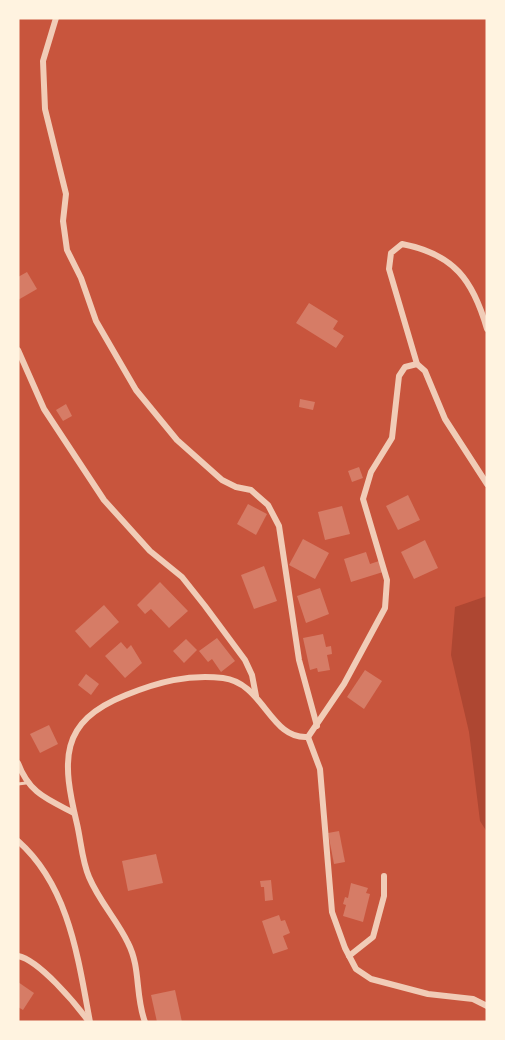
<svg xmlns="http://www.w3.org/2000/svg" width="505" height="1040" font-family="'Archivo Narrow',sans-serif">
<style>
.green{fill:#ae4732}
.building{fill:#d67c66}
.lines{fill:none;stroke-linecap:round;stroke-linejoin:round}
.service{stroke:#f1ccb7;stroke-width:3}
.minor{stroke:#f1ccb7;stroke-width:6}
</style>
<rect width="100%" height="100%" fill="#c8553d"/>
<!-- green -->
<path class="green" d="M 487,596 L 487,832 L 480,821 L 469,732 L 451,655 L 455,607 Z"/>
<!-- building -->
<g class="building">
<path d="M 27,272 L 37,289 L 18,300 L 18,277 Z"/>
<path d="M 309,303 L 338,321 L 333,329 L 344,336 L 336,348 L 296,323 Z"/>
<path d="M 300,399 L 315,402 L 313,410 L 299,407 Z"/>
<path d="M 66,404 L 72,416 L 63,421 L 56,410 Z"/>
<path d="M 359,467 L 363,478 L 352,482 L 348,471 Z"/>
<path d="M 408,495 L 420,520 L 398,530 L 386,506 Z"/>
<path d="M 248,504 L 267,514 L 256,535 L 237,524 Z"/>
<path d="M 342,506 L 350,534 L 325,540 L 318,512 Z"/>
<path d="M 303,539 L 329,553 L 315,579 L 289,565 Z"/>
<path d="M 425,540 L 438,568 L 414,579 L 401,552 Z"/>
<path d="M 366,552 L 370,564 L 379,561 L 383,572 L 351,582 L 344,559 Z"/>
<path d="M 264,566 L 277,601 L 254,609 L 241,575 Z"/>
<path d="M 160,582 L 188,611 L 169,628 L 151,609 L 145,614 L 137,605 Z"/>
<path d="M 320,588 L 329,614 L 306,623 L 297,596 Z"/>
<path d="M 104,605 L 119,622 L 90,648 L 75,631 Z"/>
<path d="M 323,634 L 326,647 L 331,646 L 332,654 L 327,655 L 330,670 L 318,672 L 317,668 L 310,670 L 303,638 Z"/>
<path d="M 217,638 L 235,661 L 221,672 L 212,659 L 208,662 L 199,651 Z"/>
<path d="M 186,639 L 197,650 L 184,663 L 173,651 Z"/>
<path d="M 121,642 L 127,649 L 131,645 L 142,663 L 125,678 L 105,656 Z"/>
<path d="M 365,670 L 382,681 L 364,709 L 347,697 Z"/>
<path d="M 86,674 L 99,684 L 91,695 L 78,685 Z"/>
<path d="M 49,725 L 58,744 L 40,753 L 30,734 Z"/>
<path d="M 339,831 L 345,862 L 334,864 L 328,833 Z"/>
<path d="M 156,854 L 163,883 L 128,891 L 122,861 Z"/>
<path d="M 271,880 L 273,900 L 265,901 L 264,887 L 261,887 L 260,881 Z"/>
<path d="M 351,883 L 368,888 L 366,893 L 370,894 L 363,922 L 343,916 L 346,905 L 343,904 L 345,897 L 348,898 Z"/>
<path d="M 279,915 L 281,921 L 285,920 L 290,933 L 283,936 L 288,949 L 273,954 L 262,921 Z"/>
<path d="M 18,982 L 34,993 L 23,1010 L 18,1007 Z"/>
<path d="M 175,990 L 182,1022 L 157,1022 L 151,995 Z"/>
</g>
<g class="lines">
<!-- service -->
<path class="service" d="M 18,784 L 26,783"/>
<!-- minor -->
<g class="minor">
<path d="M 56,18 L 43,61 L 45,109 L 66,194 L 63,221 L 67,250 L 81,278 L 96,321 L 136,390 L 177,440 L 222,480 L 236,487 L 251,490 L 268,505 L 279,526 L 299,660 L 317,726"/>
<path d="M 487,329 C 473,280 454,254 402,244 L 391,253 L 389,269 L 417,364 L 425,371 L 445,419 L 487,484"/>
<path d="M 18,350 L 44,409 L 104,500 L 150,551 L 182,577 L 205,606 L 245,660 L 252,675 L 256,696"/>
<path d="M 308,737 L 320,769 L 332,912 L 345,948 L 356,969 L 371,979 L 428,994 L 473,999 L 487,1006"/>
<path d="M 18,763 C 29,793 47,799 74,813"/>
<path d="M 18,841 C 69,886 78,958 90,1022"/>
<path d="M 18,956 C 39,960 76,1004 89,1022"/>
<path d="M 349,956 L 373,937 L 384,896 L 384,876"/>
<path d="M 145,1022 C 135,996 141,968 128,943 C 117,920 99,901 89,877 C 82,861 81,841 77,824 C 62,761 58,722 126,695 C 158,682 188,674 223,678 C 264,683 270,740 308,737 L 344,684 L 385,608 L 387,580 L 363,499 L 371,472 L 392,438 L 399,376 L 405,367 L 417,364"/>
</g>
</g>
<!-- border -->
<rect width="505" height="1040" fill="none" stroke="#fff3e0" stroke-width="39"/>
</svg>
